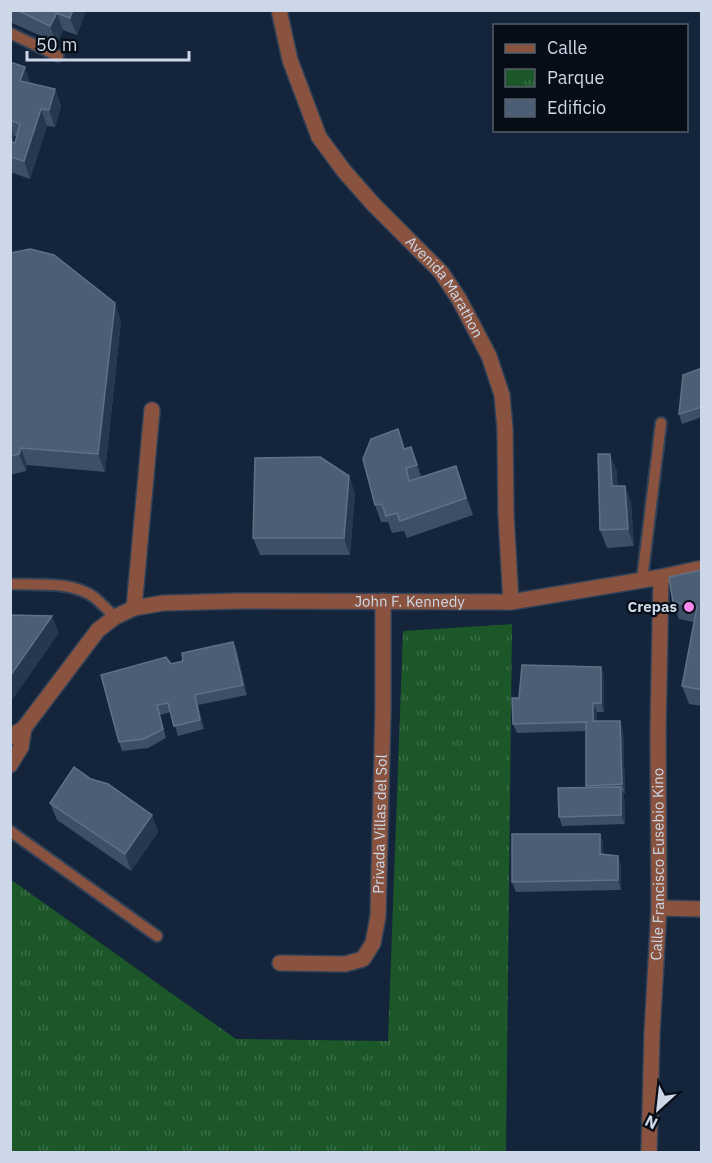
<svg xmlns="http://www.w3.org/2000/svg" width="712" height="1163" font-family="'IBM Plex Sans',sans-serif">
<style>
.park{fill:url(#park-tufts)}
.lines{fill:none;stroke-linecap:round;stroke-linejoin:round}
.service-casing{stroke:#314157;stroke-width:14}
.minor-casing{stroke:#314157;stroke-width:18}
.tertiary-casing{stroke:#314157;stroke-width:18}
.service{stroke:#89533f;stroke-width:10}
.minor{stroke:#89533f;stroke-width:15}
.tertiary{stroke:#89533f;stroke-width:15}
.wall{fill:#3d4f67;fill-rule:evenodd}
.shaded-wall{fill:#26384f}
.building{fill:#4c5e74;stroke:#607186;stroke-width:1.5}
.poi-dot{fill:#f888ea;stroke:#060d17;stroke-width:2}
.labels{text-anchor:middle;stroke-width:4.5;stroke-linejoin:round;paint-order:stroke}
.street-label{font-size:15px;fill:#ccd8e7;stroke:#060d17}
.poi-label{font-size:15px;font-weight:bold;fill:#ccd8e7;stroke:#060d17;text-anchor:end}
</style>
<defs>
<pattern id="park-tufts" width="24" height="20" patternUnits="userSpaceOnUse" patternTransform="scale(1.5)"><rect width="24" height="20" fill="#1b5729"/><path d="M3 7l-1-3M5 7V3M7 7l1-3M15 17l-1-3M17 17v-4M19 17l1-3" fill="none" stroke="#3b6e48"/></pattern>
</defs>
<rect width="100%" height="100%" fill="#13243b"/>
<!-- park -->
<path class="park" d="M 512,624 L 506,1152 L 11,1152 L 10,879 L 236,1039 L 388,1041 L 403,631 Z"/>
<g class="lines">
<!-- service casing -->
<g class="service-casing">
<g id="service">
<path d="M 10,33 L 58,56"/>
<path d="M 642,580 L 661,423"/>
<path d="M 10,584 C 37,585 71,581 94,597 C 101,603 108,610 115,617"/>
<path d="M 10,831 L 157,936"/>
</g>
</g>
<!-- minor casing -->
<g class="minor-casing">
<g id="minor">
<path id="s1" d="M 279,10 L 290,60 L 319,137 L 344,171 L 374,205 L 441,272 L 459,299 L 489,356 L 502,395 L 505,429 L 506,515 L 511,602"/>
<path d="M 134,608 L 152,410"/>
<path d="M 659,908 L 702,909"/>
<path id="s2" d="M 280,963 L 345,964 L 363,959 L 373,943 L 378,916 L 383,710 L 383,601"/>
<path id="s3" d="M 649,1152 L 652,1034 L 659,908 L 658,731 L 661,577"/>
</g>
</g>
<!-- tertiary casing -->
<g class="tertiary-casing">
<g id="tertiary">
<path id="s4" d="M 10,737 L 24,728 L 98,630 L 115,617 L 134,608 L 163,603 L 239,601 L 511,602 L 661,577 L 702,568"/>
<path d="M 10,765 L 21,747 L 24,728"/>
</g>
</g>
<!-- service -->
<use href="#service" class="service"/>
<!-- minor -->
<use href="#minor" class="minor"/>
<!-- tertiary -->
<use href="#tertiary" class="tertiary"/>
</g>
<!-- wall -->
<g class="wall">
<path d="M 10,10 L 86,10 L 77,35 L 63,30 L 57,43 L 12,23 L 10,19 Z"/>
<path d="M 10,62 L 31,83 L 55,89 L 61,106 L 55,127 L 47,126 L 30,179 L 10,172 ZM 14,136 L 17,137 L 15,143 L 13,142 Z"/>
<path d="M 10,253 L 121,321 L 105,472 L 27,465 L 26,471 L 10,475 Z"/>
<path d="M 702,368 L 702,417 L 682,424 L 679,414 Z"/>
<path d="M 411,447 L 421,477 L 462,483 L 473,515 L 407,538 L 404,531 L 392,533 L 388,522 L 381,522 L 375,505 Z"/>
<path d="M 617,471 L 617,486 L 625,486 L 631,503 L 634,546 L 607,548 L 600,530 Z"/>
<path d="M 355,493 L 350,555 L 260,555 L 253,538 Z"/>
<path d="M 702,570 L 702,706 L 689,704 L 682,686 L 694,622 L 679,619 L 673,602 Z"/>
<path d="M 233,642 L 237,651 L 247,695 L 198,705 L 204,729 L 178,736 L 171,712 L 160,715 L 166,738 L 148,748 L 122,751 L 119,742 L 171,664 L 183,661 Z"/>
<path d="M 601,667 L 604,676 L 604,712 L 597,712 L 596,721 L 623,730 L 625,793 L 623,793 L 624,796 L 625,824 L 562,826 L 559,817 L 586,788 L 586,731 L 517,733 L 513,724 L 519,698 Z"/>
<path d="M 91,779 L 152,815 L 158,832 L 131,871 L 57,820 L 50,803 Z"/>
<path d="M 600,834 L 603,843 L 603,855 L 621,865 L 621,890 L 516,892 L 512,882 Z"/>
</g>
<!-- shaded-wall -->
<g class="shaded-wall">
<path d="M 73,10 L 86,10 L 77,35 L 70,18 Z"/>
<path d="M 57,13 L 63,30 L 57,43 L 50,26 Z"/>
<path d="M 25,67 L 31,84 L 20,81 Z"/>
<path d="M 55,89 L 61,106 L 55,127 L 49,110 Z"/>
<path d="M 41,109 L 47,126 L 30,179 L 24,161 Z"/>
<path d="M 10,125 L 14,136 L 10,149 Z"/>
<path d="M 115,303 L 121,321 L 105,472 L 98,454 Z"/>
<path d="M 411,447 L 418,464 L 423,482 L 417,465 Z"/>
<path d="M 21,448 L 27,465 L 26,471 L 19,454 Z"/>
<path d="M 610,454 L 617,471 L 618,503 L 612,486 Z"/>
<path d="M 456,466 L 462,483 L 473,515 L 466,498 Z"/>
<path d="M 349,476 L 355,493 L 350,555 L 344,538 Z"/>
<path d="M 625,486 L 631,503 L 634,546 L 628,529 Z"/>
<path d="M 52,616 L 59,633 L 10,703 L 10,676 Z"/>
<path d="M 233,642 L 237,651 L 247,695 L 243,685 Z"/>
<path d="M 601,667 L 604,676 L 604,712 L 601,703 Z"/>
<path d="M 195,695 L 198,705 L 204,729 L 200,720 Z"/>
<path d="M 593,703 L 597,712 L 596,731 L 593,721 Z"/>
<path d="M 620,721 L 623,730 L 625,793 L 622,784 Z"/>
<path d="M 621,787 L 624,796 L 625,824 L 621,815 Z"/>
<path d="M 152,815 L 158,832 L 131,871 L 125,854 Z"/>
<path d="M 600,834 L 603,843 L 604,864 L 600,854 Z"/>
<path d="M 618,856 L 621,865 L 621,890 L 618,880 Z"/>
</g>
<!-- building -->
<g class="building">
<path d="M 17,10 L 73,10 L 70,18 L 57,13 L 50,26 Z"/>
<path d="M 10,62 L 25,67 L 20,81 L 55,89 L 49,110 L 41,109 L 24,161 L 10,157 L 10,141 L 15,143 L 20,124 L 10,120 Z"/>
<path d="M 30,249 L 54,255 L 115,303 L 98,454 L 21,448 L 19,454 L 10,456 L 10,253 Z"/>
<path d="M 702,368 L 702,407 L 679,414 L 683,375 Z"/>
<path d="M 398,429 L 404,449 L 411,447 L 417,465 L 406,468 L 409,481 L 456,466 L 466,498 L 400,521 L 397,513 L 386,516 L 382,504 L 375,505 L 363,459 L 371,439 Z"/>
<path d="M 598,454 L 610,454 L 612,486 L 625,486 L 628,529 L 600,530 Z"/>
<path d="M 320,457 L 349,476 L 344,538 L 253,538 L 255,458 Z"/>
<path d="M 702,570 L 702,690 L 682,686 L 697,607 L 673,602 L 669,577 Z"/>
<path d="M 10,615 L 52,616 L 10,676 Z"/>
<path d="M 233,642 L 243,685 L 195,695 L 200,720 L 174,726 L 168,703 L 157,705 L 163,729 L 144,739 L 119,742 L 101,675 L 166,657 L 171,664 L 183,661 L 182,653 Z"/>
<path d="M 522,665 L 601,667 L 601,703 L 593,703 L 593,721 L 620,721 L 622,784 L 586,786 L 586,722 L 513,724 L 512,698 L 519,698 Z"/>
<path d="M 74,767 L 91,779 L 108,784 L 152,815 L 125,854 L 50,803 Z"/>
<path d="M 621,787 L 621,815 L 559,817 L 558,788 Z"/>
<path d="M 512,834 L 600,834 L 600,854 L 618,856 L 618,880 L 512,882 Z"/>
</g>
<!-- markers -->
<circle class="poi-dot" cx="689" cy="607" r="6"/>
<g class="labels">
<!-- street labels -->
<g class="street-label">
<text dy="5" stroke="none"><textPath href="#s1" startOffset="330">Avenida Marathon</textPath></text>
<text dy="5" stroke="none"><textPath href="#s4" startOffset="458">John F. Kennedy</textPath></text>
<text dy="5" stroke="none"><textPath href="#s2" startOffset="222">Privada Villas del Sol</textPath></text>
<text dy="5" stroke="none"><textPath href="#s3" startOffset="288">Calle Francisco Eusebio Kino</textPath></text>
</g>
<!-- poi labels -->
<g class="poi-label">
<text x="677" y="612">Crepas</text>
</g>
</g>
<!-- border -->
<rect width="712" height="1163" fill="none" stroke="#ccd8e7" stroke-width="24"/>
<!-- legend -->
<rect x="493" y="24" width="195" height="108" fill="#060d17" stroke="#555e6a" stroke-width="1.5"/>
<rect x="505" y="44" width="30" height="9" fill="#89533f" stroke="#555e6a" stroke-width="1.5"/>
<text x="547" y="54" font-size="18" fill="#ccd8e7">Calle</text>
<rect x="505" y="69" width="30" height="18" fill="url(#park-tufts)" stroke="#555e6a" stroke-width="1.5"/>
<text x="547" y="84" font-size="18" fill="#ccd8e7">Parque</text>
<rect x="505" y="99" width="30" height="18" fill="#4c5e74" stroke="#555e6a" stroke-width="1.5"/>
<text x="547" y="114" font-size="18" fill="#ccd8e7">Edificio</text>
<!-- north arrow -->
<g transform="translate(658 1109) rotate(207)" stroke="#060d17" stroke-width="4.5" paint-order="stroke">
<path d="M0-4.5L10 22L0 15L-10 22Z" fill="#ccd8e7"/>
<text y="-9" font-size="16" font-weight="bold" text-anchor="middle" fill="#ccd8e7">N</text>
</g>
<!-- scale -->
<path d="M27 51v9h162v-9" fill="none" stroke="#ccd8e7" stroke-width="3"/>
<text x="36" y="51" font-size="18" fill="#ccd8e7" stroke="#060d17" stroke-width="4.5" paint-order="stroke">50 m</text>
</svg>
